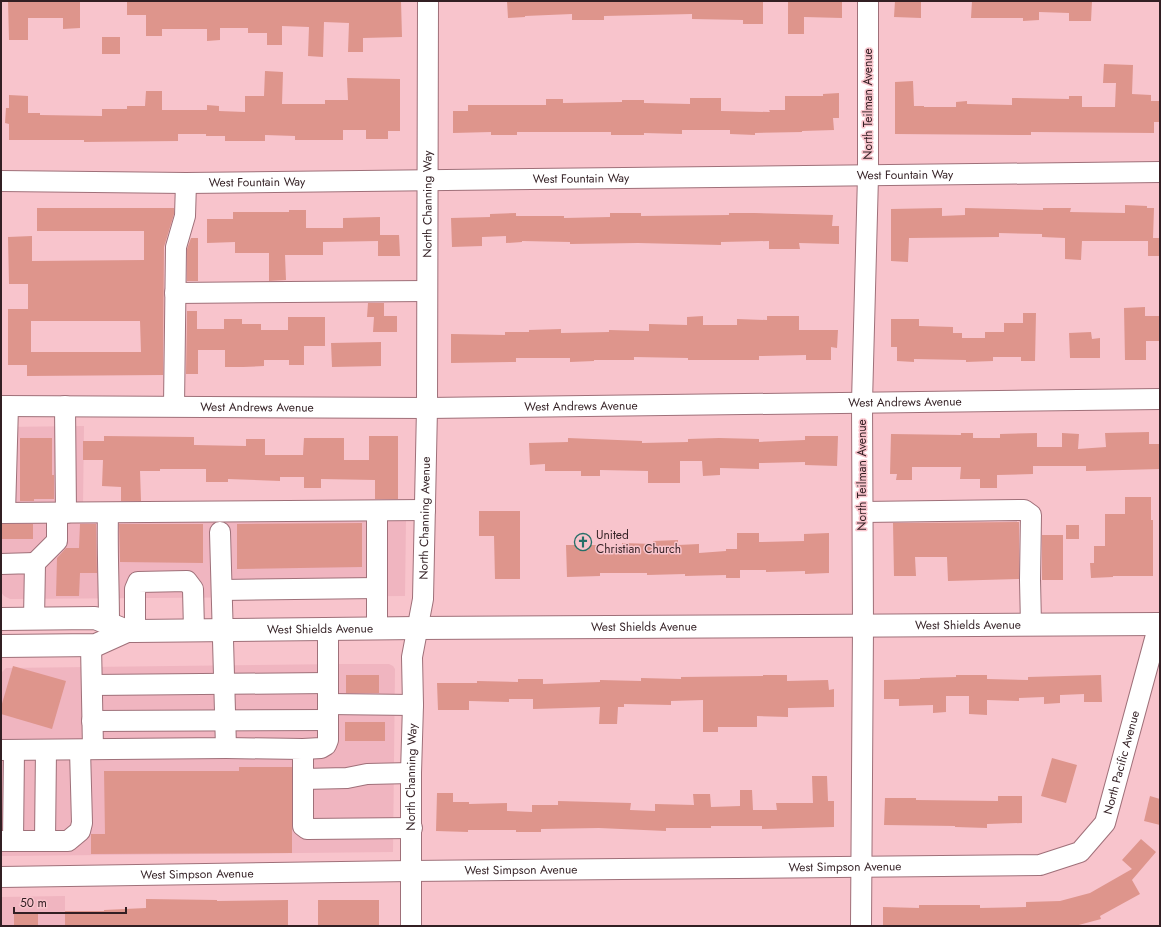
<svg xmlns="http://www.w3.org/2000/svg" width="1161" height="927" font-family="Jost,sans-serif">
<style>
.built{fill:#f0b5c0}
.building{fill:#de958c;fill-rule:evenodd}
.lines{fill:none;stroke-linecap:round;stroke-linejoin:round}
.minor-casing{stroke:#9f7079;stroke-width:22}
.major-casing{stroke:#9f7079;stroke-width:24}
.minor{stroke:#fff;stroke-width:20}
.major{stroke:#fff;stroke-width:22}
.labels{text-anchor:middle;stroke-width:3;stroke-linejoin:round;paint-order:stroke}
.street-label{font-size:12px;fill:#321f23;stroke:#f8c4cc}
.poi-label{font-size:12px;fill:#321f23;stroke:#f8c4cc;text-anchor:start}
</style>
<rect width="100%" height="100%" fill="#f8c4cc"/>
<!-- built -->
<g class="built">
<path d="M 84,426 L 83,506 L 1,506 L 2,427 Z"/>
<path d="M 406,517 L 405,596 L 10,599 L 4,596 L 1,592 L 1,520 Z"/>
<path d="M 343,664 L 389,664 L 393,666 L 395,669 L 393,852 L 1,856 L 1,673 L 6,668 Z"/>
<path d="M 65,896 L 65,926 L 1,926 L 1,897 Z"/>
</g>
<!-- building -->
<g class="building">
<path d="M 8,1 L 80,1 L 80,28 L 63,29 L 63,18 L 28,18 L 28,40 L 9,40 Z"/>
<path d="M 127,1 L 401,1 L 402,37 L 363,38 L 363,52 L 348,52 L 349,23 L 324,22 L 323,57 L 308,56 L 309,27 L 282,26 L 282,45 L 267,45 L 267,33 L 248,33 L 248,28 L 220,28 L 220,40 L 207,41 L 207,29 L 162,29 L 162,36 L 146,36 L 146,15 L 127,15 Z"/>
<path d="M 507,1 L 763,1 L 763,24 L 743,24 L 743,20 L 692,19 L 692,14 L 604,16 L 604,20 L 572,20 L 572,14 L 525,16 L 525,17 L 508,18 Z"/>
<path d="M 788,1 L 842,1 L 842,18 L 804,17 L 804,34 L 788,34 Z"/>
<path d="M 895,1 L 921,1 L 921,18 L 894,17 Z"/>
<path d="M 972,1 L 1092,1 L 1091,21 L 1069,21 L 1069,13 L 1039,12 L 1039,20 L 1023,21 L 1023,18 L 971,18 Z"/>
<rect x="102" y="37" width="18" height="17"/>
<path d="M 1104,64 L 1133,65 L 1132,94 L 1151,95 L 1151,101 L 1160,101 L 1160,122 L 1154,122 L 1154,133 L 1031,132 L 1031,135 L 895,134 L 895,82 L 913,81 L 914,106 L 924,106 L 924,107 L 956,107 L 956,102 L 967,101 L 967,104 L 1012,105 L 1012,98 L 1069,99 L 1069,96 L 1082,96 L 1082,107 L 1115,107 L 1116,83 L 1103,83 Z"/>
<path d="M 265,71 L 283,72 L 282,104 L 325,104 L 325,100 L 348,100 L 347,78 L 400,79 L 400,131 L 388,131 L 388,139 L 366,139 L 366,130 L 343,130 L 343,140 L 295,140 L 295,136 L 265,135 L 265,141 L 225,141 L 225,136 L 206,136 L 206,134 L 178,134 L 178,141 L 84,142 L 84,140 L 9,140 L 9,124 L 5,123 L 6,108 L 9,108 L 9,95 L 28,96 L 28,113 L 40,113 L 40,115 L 102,116 L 102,109 L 127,109 L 127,106 L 145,106 L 146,91 L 162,91 L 162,110 L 207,110 L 207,105 L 219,106 L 219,111 L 245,112 L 245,96 L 264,96 Z"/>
<path d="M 839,93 L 839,118 L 833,118 L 834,130 L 802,131 L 802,132 L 755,133 L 755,135 L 730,134 L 730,130 L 682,130 L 682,134 L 644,133 L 644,135 L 611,135 L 611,132 L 517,132 L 517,135 L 491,135 L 491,132 L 453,133 L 453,111 L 468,111 L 468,105 L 546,105 L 546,99 L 563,99 L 563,103 L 622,102 L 622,100 L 644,100 L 644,103 L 690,104 L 690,98 L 721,98 L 721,111 L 770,112 L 769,110 L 785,110 L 785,96 L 823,96 L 823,94 Z"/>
<path d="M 1125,205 L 1147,206 L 1147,208 L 1154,208 L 1153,238 L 1160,238 L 1160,256 L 1148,256 L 1148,241 L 1082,241 L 1081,260 L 1065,259 L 1065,238 L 1042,237 L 1042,234 L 999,233 L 999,237 L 909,238 L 908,262 L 891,261 L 891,209 L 942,208 L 942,216 L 965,215 L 965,208 L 1043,210 L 1043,208 L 1071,208 L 1070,212 L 1125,213 Z"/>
<path d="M 37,208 L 174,208 L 174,214 L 164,247 L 163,375 L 27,376 L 27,365 L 8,365 L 8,309 L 28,309 L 28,284 L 9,284 L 8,237 L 32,236 L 32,261 L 144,260 L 144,231 L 37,231 ZM 31,321 L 140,321 L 141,352 L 31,352 Z"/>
<path d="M 289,210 L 306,210 L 306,228 L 343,228 L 343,218 L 380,217 L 380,235 L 399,235 L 400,256 L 378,256 L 378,241 L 323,242 L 323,255 L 285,255 L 286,280 L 269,281 L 269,253 L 235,253 L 235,242 L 207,243 L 207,219 L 233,219 L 233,212 L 289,212 Z"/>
<path d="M 516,213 L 516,216 L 564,216 L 564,218 L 610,217 L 610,213 L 641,213 L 641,216 L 729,215 L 729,213 L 754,213 L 833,215 L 832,226 L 839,226 L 839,244 L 799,243 L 800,249 L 769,249 L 769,241 L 721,242 L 721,245 L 638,243 L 570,244 L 570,242 L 522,241 L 522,242 L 506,243 L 506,236 L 482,237 L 482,246 L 452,247 L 451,218 L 490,217 L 490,214 Z"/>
<path d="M 191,238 L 198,238 L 198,281 L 187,281 L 187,249 Z"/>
<path d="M 368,303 L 384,303 L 384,316 L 397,316 L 397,332 L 373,332 L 374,317 L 367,317 Z"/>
<path d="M 1145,307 L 1145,316 L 1159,316 L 1159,341 L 1146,341 L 1146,360 L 1125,360 L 1124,308 Z"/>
<path d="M 187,311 L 197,311 L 197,329 L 224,329 L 224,319 L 242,319 L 242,324 L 261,324 L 261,330 L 288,330 L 288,317 L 325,317 L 325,346 L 304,346 L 304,365 L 289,365 L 289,360 L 264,360 L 264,366 L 243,367 L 225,367 L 225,350 L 198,350 L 198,374 L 186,374 Z"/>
<path d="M 1023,313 L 1036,313 L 1035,361 L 1021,361 L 1021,357 L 993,357 L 993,361 L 966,362 L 966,360 L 914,359 L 914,362 L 897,361 L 897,347 L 891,347 L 891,319 L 919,319 L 919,326 L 953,327 L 953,333 L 962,333 L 962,338 L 985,338 L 985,332 L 1004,332 L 1004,323 L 1023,323 Z"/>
<path d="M 703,316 L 703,325 L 737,325 L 737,319 L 767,320 L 767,316 L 799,316 L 799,330 L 838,330 L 837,348 L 831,347 L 831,360 L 806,360 L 806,355 L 759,356 L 759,360 L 688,360 L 688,358 L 634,357 L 634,360 L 594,360 L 594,361 L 570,362 L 570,358 L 516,358 L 516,362 L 451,363 L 451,334 L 505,335 L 505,332 L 529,332 L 529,330 L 561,329 L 561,333 L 609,332 L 609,330 L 649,331 L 649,324 L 687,325 L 687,317 Z"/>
<path d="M 1091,332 L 1092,339 L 1100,338 L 1100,358 L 1070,358 L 1069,333 Z"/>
<path d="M 381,342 L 381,366 L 332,367 L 331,343 Z"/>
<path d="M 1149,432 L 1149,444 L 1160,444 L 1160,469 L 1086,471 L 1086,466 L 1033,466 L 1033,474 L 997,475 L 997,488 L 980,488 L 980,479 L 960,479 L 961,467 L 912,467 L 912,480 L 896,480 L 897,474 L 890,474 L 891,434 L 961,435 L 961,433 L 973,433 L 973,438 L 1000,438 L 1000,434 L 1037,433 L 1037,447 L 1062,447 L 1062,433 L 1079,434 L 1078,449 L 1106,447 L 1105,433 Z"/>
<path d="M 104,436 L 194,437 L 194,445 L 246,446 L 246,439 L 265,439 L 265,455 L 303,455 L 304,438 L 344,438 L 344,460 L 369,460 L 369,436 L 398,436 L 398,499 L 375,499 L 375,480 L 321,479 L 321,488 L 304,488 L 304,477 L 280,477 L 280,481 L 228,479 L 228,482 L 206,482 L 206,469 L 160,469 L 160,471 L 140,471 L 141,501 L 121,501 L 121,487 L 102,486 L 103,460 L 83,460 L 83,441 L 104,441 Z"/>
<path d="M 805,436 L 838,436 L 837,466 L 805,465 L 805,462 L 759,463 L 759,469 L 720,468 L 720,475 L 703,476 L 702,461 L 680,461 L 680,483 L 648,483 L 648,471 L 600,470 L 600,476 L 581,476 L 581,471 L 545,471 L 545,464 L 530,465 L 529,443 L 568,442 L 568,438 L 642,441 L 642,443 L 688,442 L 688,439 L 719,438 L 759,439 L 759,442 L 805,440 Z"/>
<path d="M 20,438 L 52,438 L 52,475 L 54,475 L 54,499 L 34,499 L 34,501 L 20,501 Z"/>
<path d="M 1125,497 L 1151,497 L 1151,520 L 1153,520 L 1153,576 L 1113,576 L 1113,577 L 1091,578 L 1090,563 L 1094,563 L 1094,546 L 1105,546 L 1105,514 L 1125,514 Z"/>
<path d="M 479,511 L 520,511 L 520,579 L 495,579 L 494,536 L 479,536 Z"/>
<path d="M 1019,522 L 1019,579 L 948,581 L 947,557 L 915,557 L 916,576 L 894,576 L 893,523 Z"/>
<path d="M 362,523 L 362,567 L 237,569 L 237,524 Z"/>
<rect x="1" y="524" width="32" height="15"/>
<path d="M 80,524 L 96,524 L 97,573 L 80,573 L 79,596 L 56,596 L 57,558 L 66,548 L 79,548 Z"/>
<path d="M 119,524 L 203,524 L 203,563 L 120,562 Z"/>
<rect x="1066" y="525" width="13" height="14"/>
<path d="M 737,533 L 759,533 L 759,542 L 804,541 L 804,534 L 829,533 L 829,573 L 805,574 L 805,571 L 766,572 L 766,570 L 740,570 L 740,578 L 726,578 L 726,575 L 685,576 L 685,574 L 647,575 L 647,573 L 600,573 L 600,576 L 567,577 L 566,545 L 599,545 L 599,550 L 622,551 L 622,543 L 653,544 L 653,541 L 678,540 L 678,545 L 699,544 L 699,553 L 726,551 L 726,549 L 737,549 Z"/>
<rect x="1042" y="535" width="21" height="45"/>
<path d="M 13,666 L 66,681 L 52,729 L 1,714 L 1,707 Z"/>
<rect x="346" y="675" width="33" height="18"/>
<path d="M 763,675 L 787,675 L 787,681 L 828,680 L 829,690 L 834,689 L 834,707 L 788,708 L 788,717 L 757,716 L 757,727 L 718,727 L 718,732 L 703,732 L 703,700 L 671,701 L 671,705 L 624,704 L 624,707 L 618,707 L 617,724 L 599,724 L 600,707 L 533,709 L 533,699 L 509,699 L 509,702 L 469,701 L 469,710 L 438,710 L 437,683 L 477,683 L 477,681 L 518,682 L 518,679 L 543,679 L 543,684 L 600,682 L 600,680 L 641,681 L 641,678 L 681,679 L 681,677 L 763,676 Z"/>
<path d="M 956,675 L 987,675 L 987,679 L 1028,680 L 1028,677 L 1101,675 L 1102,702 L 1084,702 L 1084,694 L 1060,695 L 1060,703 L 1044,704 L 1044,697 L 1019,698 L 1019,701 L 987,700 L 987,715 L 969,714 L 969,696 L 946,696 L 946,712 L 933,713 L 933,705 L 899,706 L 899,699 L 884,699 L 884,680 L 920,679 L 920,678 L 956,677 Z"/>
<rect x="345" y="722" width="40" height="19"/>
<path d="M 1052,758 L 1077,765 L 1066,803 L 1041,796 Z"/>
<path d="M 239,767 L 292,767 L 292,853 L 91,854 L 91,834 L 105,834 L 104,771 L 239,771 Z"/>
<path d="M 812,776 L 827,776 L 828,801 L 834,801 L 834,827 L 762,829 L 762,826 L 711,826 L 711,828 L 666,828 L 666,831 L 599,828 L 541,829 L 541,832 L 516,832 L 516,830 L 468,830 L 468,832 L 436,831 L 437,793 L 453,793 L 453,802 L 469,802 L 469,804 L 507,803 L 507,811 L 532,812 L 532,805 L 558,805 L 558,801 L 631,803 L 630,810 L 655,811 L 655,804 L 694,805 L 693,794 L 710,794 L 711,807 L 740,806 L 740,790 L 752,790 L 753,810 L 777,810 L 776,803 L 813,803 Z"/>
<path d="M 998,796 L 1022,796 L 1022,823 L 987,824 L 987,828 L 955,827 L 955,826 L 884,825 L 885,798 L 916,798 L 916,800 L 998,801 Z"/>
<path d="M 1150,796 L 1160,799 L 1160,825 L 1144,821 Z"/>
<path d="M 1141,839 L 1156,852 L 1132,880 L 1140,894 L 1100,916 L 1101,919 L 1075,926 L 883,926 L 883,907 L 919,908 L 919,905 L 980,905 L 980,908 L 1026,907 L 1026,902 L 1060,901 L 1090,893 L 1132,869 L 1122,860 Z"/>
<path d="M 146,899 L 217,900 L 217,901 L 288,900 L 288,926 L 65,926 L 65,911 L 104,911 L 104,910 L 146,908 Z"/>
<rect x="318" y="900" width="61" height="26"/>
<rect x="14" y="912" width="24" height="14"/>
</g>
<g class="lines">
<!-- minor casing -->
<g class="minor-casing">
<g id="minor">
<path id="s1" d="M 1,181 L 186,183 L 1160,172"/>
<path d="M 175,293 L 427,291"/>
<path id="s2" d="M 1,406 L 427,408 L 1160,399"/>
<path d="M 65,406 L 66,513"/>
<path d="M 174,406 L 176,247 L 185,216 L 186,183"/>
<path d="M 863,512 L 1024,510 L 1031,515 L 1030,580 L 1031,625"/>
<path d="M 1,513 L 425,510"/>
<path d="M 5,513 L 8,406"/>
<path d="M 108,513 C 107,550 109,587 109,624"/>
<path d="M 35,563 L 57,541 L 57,513"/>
<path d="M 1,564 L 35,563 L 34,619"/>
<path d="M 222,590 L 377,588"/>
<path d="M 377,628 L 377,511"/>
<path d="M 135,631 L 135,589 L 138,582 L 187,581 L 193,589 L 194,630"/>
<path d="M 91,645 L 93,749"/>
<path d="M 92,685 L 328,683"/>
<path d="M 328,704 L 413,705"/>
<path d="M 92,721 L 328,720"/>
<path d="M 226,748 L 303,749 L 303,826 L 307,829 L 412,828"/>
<path d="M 303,749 L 321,748 L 326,745 L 328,740 L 328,629"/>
<path d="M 1,750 L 226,748 L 220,532"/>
<path d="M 303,779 L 347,778 L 367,774 L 411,773"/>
<path d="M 1,841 L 68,841 L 80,831 L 82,823 L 80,750"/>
<path d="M 13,841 L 14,750"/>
<path d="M 45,841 L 46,750"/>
<path id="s3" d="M 1,877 L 411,871 L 1040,865 L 1080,852 L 1105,823 L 1159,624"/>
<path id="s4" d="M 411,926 L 411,773 L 413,705 L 412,657 L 423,599 L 427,408 L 428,1"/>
<path d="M 861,926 L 863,626 L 862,402 L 868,176 L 868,1"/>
</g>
</g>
<!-- major casing -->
<g class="major-casing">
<g id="major">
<path d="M 1,619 L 95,618 L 127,631"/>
<path id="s5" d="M 1,646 L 96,645 L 127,631 L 135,631 L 418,628 L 1160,624"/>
</g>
</g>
<!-- minor -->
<use href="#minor" class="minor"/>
<!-- major -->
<use href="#major" class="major"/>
</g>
<!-- icons -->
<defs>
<g id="church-ring" transform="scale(0.9)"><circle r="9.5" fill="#f8c4cc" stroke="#266f68" stroke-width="1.5"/><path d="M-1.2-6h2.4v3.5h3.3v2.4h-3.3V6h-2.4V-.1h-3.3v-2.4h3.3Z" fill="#266f68"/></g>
</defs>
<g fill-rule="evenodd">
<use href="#church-ring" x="583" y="542"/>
</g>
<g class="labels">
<!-- street labels -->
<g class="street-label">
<text transform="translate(868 104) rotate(-90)" y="4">North Teilman Avenue</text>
<text dy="4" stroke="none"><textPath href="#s1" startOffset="904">West Fountain Way</textPath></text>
<text dy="4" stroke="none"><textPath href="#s1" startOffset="580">West Fountain Way</textPath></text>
<text dy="4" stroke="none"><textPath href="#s1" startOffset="256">West Fountain Way</textPath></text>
<text dy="4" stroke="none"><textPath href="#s4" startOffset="723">North Channing Way</textPath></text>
<text dy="4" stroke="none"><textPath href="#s2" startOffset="904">West Andrews Avenue</textPath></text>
<text dy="4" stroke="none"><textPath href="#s2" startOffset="580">West Andrews Avenue</textPath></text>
<text dy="4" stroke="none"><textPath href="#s2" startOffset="256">West Andrews Avenue</textPath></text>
<text transform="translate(862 475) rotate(-90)" y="4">North Teilman Avenue</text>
<text dy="4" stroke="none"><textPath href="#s4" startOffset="409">North Channing Avenue</textPath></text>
<text dy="4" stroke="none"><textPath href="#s5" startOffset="970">West Shields Avenue</textPath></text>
<text dy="4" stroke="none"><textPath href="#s5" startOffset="646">West Shields Avenue</textPath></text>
<text dy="4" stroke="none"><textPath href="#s5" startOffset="322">West Shields Avenue</textPath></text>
<text dy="4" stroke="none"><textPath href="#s3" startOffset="1182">North Pacific Avenue</textPath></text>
<text dy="4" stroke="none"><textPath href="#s4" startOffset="149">North Channing Way</textPath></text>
<text dy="4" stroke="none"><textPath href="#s3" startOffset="844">West Simpson Avenue</textPath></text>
<text dy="4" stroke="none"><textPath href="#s3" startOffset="520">West Simpson Avenue</textPath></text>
<text dy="4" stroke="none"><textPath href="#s3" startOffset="196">West Simpson Avenue</textPath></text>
</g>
<!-- poi labels -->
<g class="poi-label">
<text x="596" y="539">United<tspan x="596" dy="14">Christian Church</tspan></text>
</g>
</g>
<!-- border -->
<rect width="1161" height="927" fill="none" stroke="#321f23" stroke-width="4"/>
<!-- scale -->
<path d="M14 907v6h112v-6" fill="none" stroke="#321f23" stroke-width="2"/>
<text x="20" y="907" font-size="12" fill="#321f23" stroke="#f8c4cc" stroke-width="3" paint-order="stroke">50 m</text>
</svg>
